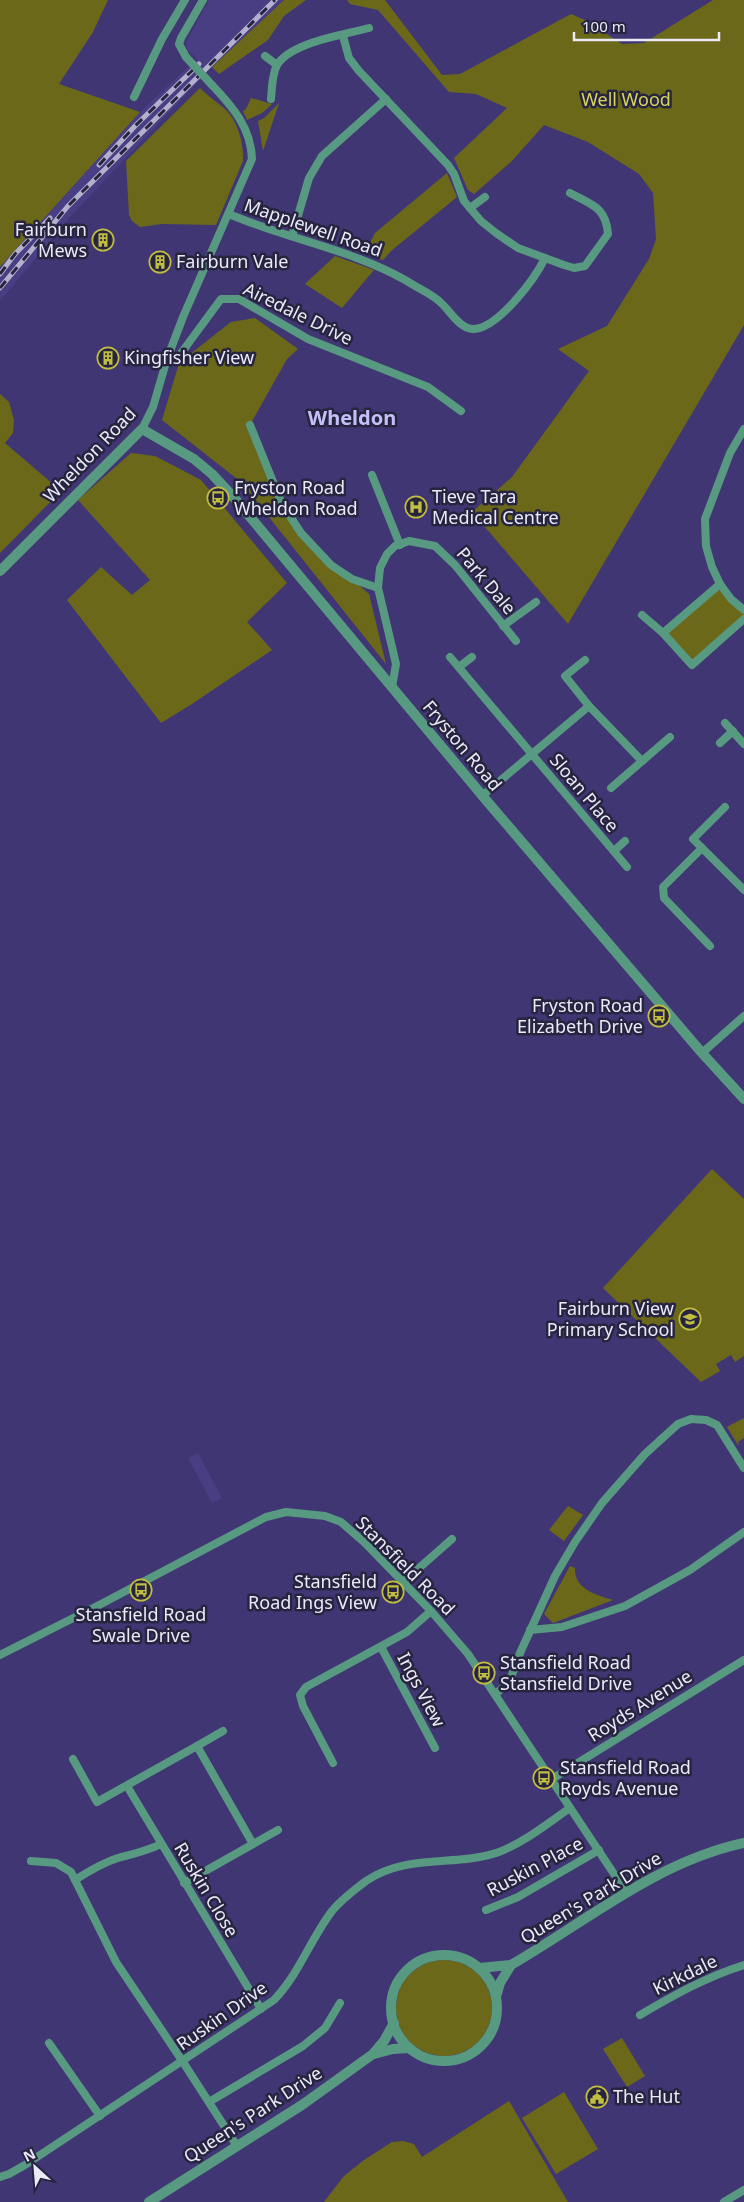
<svg xmlns="http://www.w3.org/2000/svg" width="744" height="2202" font-family="'Noto Sans',sans-serif">
<style>
.built{fill:#493e83}
.green{fill:#6b6919}
.lines{fill:none;stroke-linecap:round;stroke-linejoin:round}
.minor{stroke:#589981;stroke-width:8}
.tertiary{stroke:#589981;stroke-width:10}
.rail-casing{stroke:#b3b0ce;stroke-width:5}
.rail{stroke:#27243f;stroke-width:3;stroke-dasharray:9;stroke-linecap:butt}
.minor-bridge{stroke:#589981;stroke-width:8}
.labels{text-anchor:middle;stroke-width:5;stroke-linejoin:round;paint-order:stroke}
.park-label{font-size:18px;fill:#d8d55d;stroke:#27243f}
.street-label{font-size:18px;fill:#eaeaf9;stroke:#27243f}
.poi-label{font-size:18px;fill:#eaeaf9;stroke:#27243f;text-anchor:start}
.quarter-label{font-size:20px;font-weight:bold;fill:#c3bff9;stroke:#27243f}
</style>
<rect width="100%" height="100%" fill="#403673"/>
<!-- built -->
<g class="built">
<path d="M 209,0 L 284,0 L 212,67 L 71,216 L 0,301 L 0,267 L 140,112 L 197,59 L 187,49 L 186,42 Z"/>
<path d="M 198,1453 L 222,1498 L 212,1503 L 188,1458 Z"/>
</g>
<!-- green -->
<g class="green">
<path d="M 0,0 L 108,0 L 93,32 L 59,84 L 140,112 L 0,267 Z"/>
<path d="M 284,0 L 306,0 L 284,16 L 268,40 L 219,74 L 212,67 Z"/>
<path d="M 347,0 L 385,0 L 442,75 L 460,74 L 571,14 L 585,20 L 622,44 L 644,43 L 713,0 L 744,0 L 744,325 L 568,624 L 472,512 L 512,477 L 589,371 L 558,349 L 607,326 L 649,259 L 656,239 L 653,193 L 639,174 L 588,142 L 544,125 L 511,162 L 474,194 L 468,190 L 454,158 L 507,108 L 476,94 L 449,92 L 378,10 L 350,4 Z"/>
<path d="M 200,88 C 208,96 217,102 225,109 C 238,121 244,144 243,161 L 216,225 L 162,224 L 140,227 L 132,221 L 129,215 L 126,161 Z"/>
<path d="M 251,98 L 272,104 L 262,113 L 247,120 L 243,111 L 246,109 Z"/>
<path d="M 279,103 L 263,151 L 258,121 L 264,118 Z"/>
<path d="M 447,173 L 457,197 L 391,251 L 383,260 L 365,253 L 375,233 Z"/>
<path d="M 335,256 L 374,270 L 342,308 L 305,284 Z"/>
<path d="M 255,318 L 298,349 L 287,359 L 250,425 L 282,504 L 301,533 L 369,594 L 386,664 L 241,482 L 162,420 L 179,363 L 231,322 Z"/>
<path d="M 0,394 L 9,402 L 14,420 L 13,433 L 5,443 L 61,491 L 0,553 Z"/>
<path d="M 131,453 L 155,456 L 201,480 L 287,583 L 247,622 L 272,650 L 192,704 L 161,723 L 67,600 L 101,567 L 132,595 L 150,580 L 78,500 Z"/>
<path d="M 720,584 L 744,610 L 744,619 L 692,665 L 663,633 Z"/>
<path d="M 712,1169 L 744,1199 L 744,1356 L 735,1362 L 731,1355 L 716,1364 L 720,1371 L 701,1382 L 603,1288 Z"/>
<path d="M 744,1418 L 744,1438 L 738,1442 L 739,1444 L 738,1445 L 727,1427 Z"/>
<path d="M 568,1506 L 583,1515 L 564,1541 L 549,1530 Z"/>
<path d="M 570,1566 L 575,1568 C 574,1589 596,1595 613,1600 L 553,1623 L 544,1614 Z"/>
<circle cx="444" cy="2008" r="48"/>
<path d="M 622,2038 L 645,2076 L 627,2087 L 603,2049 Z"/>
<path d="M 564,2092 L 598,2149 L 556,2174 L 522,2118 Z"/>
<path d="M 509,2101 L 568,2202 L 324,2202 L 344,2176 L 364,2160 L 392,2142 L 403,2141 L 414,2144 L 422,2157 Z"/>
</g>
<g class="lines">
<!-- minor -->
<g class="minor">
<path d="M 343,36 L 349,58 L 359,71 L 448,165 L 454,174 L 464,201 L 481,221 L 496,233 L 518,248 L 564,265 L 574,268 L 585,266 L 608,234 C 606,207 592,205 570,193"/>
<path d="M 265,56 L 277,65"/>
<path d="M 186,57 L 179,44 L 181,38 L 203,0"/>
<path d="M 134,97 L 162,39 L 185,0"/>
<path d="M 271,99 C 272,88 272,74 277,65 C 291,42 344,35 369,28"/>
<path d="M 470,208 L 485,197"/>
<path d="M 229,214 C 287,239 351,249 407,281 C 417,288 430,293 439,301 C 450,310 459,329 474,329 C 498,328 535,279 545,258"/>
<path d="M 292,236 L 309,178 L 322,156 L 386,99"/>
<path d="M 167,359 L 179,356 L 221,299 L 239,299 L 308,339 L 428,387 L 461,411"/>
<path d="M 250,425 L 282,504 L 301,533 L 331,565 L 352,579 L 378,588"/>
<path d="M 142,429 L 153,407 L 167,359 L 183,317 L 252,159 C 251,128 233,107 212,85"/>
<path d="M 744,429 L 730,453 L 705,519 L 706,546 L 712,567 L 720,584 L 731,599 L 744,610"/>
<path d="M 372,475 L 400,545"/>
<path d="M 720,584 L 663,633 L 692,665 L 744,619"/>
<path d="M 642,615 L 663,633"/>
<path d="M 503,626 L 536,602"/>
<path d="M 450,657 L 627,867"/>
<path d="M 585,660 L 565,676 L 589,706 L 642,761"/>
<path d="M 459,667 L 472,657"/>
<path d="M 392,687 L 396,664 L 378,588 L 380,568 L 387,554 L 395,546 L 409,541 L 435,546 L 455,565 L 516,641"/>
<path d="M 725,723 L 744,744"/>
<path d="M 720,743 L 733,731"/>
<path d="M 611,788 L 670,737"/>
<path d="M 482,796 L 589,706"/>
<path d="M 725,807 L 693,839 L 744,890"/>
<path d="M 702,848 L 663,887 L 664,898 L 710,946"/>
<path d="M 614,851 L 625,841"/>
<path d="M 702,1053 L 744,1016"/>
<path d="M 402,1583 L 452,1539"/>
<path d="M 530,1630 L 562,1627 L 625,1606 L 690,1570 L 744,1532"/>
<path d="M 381,1647 L 435,1748"/>
<path d="M 0,1655 L 103,1603 L 266,1517 L 286,1512 L 325,1516 L 341,1522 L 365,1543 L 431,1611 L 468,1654 L 626,1892"/>
<path d="M 496,1694 L 510,1680 L 520,1653 L 555,1576 L 575,1542 L 602,1503 L 645,1454 L 678,1424 L 691,1419 L 706,1420 L 717,1425 L 744,1468"/>
<path d="M 197,1746 L 223,1731"/>
<path d="M 73,1759 L 97,1802 L 197,1746 L 253,1844"/>
<path d="M 333,1763 L 303,1706 L 300,1695 L 306,1687 L 407,1632 L 431,1611"/>
<path d="M 552,1779 L 744,1660"/>
<path d="M 127,1786 L 261,2009"/>
<path d="M 31,1861 L 56,1863 L 71,1872 L 116,1962 L 183,2062 L 237,2146"/>
<path d="M 75,1880 C 89,1871 102,1863 118,1858 C 133,1854 147,1851 161,1844"/>
<path d="M 184,1883 L 278,1830"/>
<path d="M 486,1910 L 518,1897 L 599,1850"/>
<path d="M 640,2015 C 674,1995 706,1977 744,1965"/>
<path d="M 49,2043 L 100,2116"/>
<path d="M 209,2102 L 303,2046 L 325,2028 L 340,2003"/>
<path d="M 0,2177 L 9,2174 L 25,2165 L 274,2000 C 299,1974 310,1940 332,1911 C 341,1900 354,1890 366,1881 C 407,1853 456,1867 499,1852 C 525,1842 548,1823 570,1808"/>
<path d="M 724,2202 L 744,2190"/>
</g>
<!-- tertiary -->
<g class="tertiary">
<path d="M 0,571 L 142,429 L 194,459 L 212,474 L 236,500 L 486,800 L 702,1053 L 744,1099"/>
<circle cx="444" cy="2008" r="53"/>
<path d="M 479,1968 L 511,1965"/>
<path d="M 496,1997 L 500,1983 L 511,1965 C 587,1921 656,1862 744,1843"/>
<path d="M 374,2054 L 393,2049 L 409,2048"/>
<path d="M 149,2202 L 302,2105 L 373,2054 L 384,2041 L 394,2023"/>
</g>
<!-- rail casing -->
<g class="rail-casing">
<g id="rail">
<path d="M 99,165 L 135,126 L 199,64"/>
<path d="M 0,274 L 15,254 L 50,218"/>
<path d="M 0,288 L 68,206 L 275,0"/>
</g>
</g>
<!-- rail -->
<use href="#rail" class="rail"/>
<!-- minor-bridge -->
<path class="minor-bridge" d="M 186,57 L 212,85"/>
</g>
<!-- icons -->
<defs>
<g id="building-ring" transform="scale(1.125)"><circle r="9.5" fill="#27243f" stroke="#c1bd40" stroke-width="1.5"/><path d="M-4-6H4V6H1V3H-1V6H-4ZM-2.5-4.3h1.7v1.8h-1.7ZM.8-4.3h1.7v1.8H.8ZM-2.5-1h1.7V.8h-1.7ZM.8-1h1.7V.8H.8Z" fill="#c1bd40"/></g>
<g id="bus-ring" transform="scale(1.125)"><circle r="9.5" fill="#27243f" stroke="#c1bd40" stroke-width="1.5"/><path d="M-5-6H5V4H4V6H2V4H-2V6H-4V4H-5ZM-3.5-4V0h7V-4ZM-3.5 1.2v1.5H-2V1.2ZM2 1.2v1.5H3.5V1.2Z" fill="#c1bd40"/></g>
<g id="hospital-ring" transform="scale(1.125)"><circle r="9.5" fill="#27243f" stroke="#c1bd40" stroke-width="1.5"/><path d="M-5-5h3v3.5h4V-5h3V5h-3V1.5h-4V5h-3Z" fill="#c1bd40"/></g>
<g id="school-ring" transform="scale(1.125)"><circle r="9.5" fill="#27243f" stroke="#c1bd40" stroke-width="1.5"/><path d="M0-5L7-2L0 1L-7-2ZM-4 1L0 2.5L4 1V4Q0 6-4 4Z" fill="#c1bd40"/></g>
<g id="civic-ring" transform="scale(1.125)"><circle r="9.5" fill="#27243f" stroke="#c1bd40" stroke-width="1.5"/><path d="M-.6-6.5H3V-4.5H.6V-3L4-1V1h2V6H-6V1h2V-1L-.6-3ZM-1.2 2.5V6h2.4V2.5Z" fill="#c1bd40"/></g>
</defs>
<g fill-rule="evenodd">
<use href="#building-ring" x="103" y="240"/>
<use href="#building-ring" x="160" y="262"/>
<use href="#building-ring" x="108" y="358"/>
<use href="#bus-ring" x="218" y="498"/>
<use href="#hospital-ring" x="416" y="507"/>
<use href="#bus-ring" x="659" y="1016"/>
<use href="#school-ring" x="690" y="1319"/>
<use href="#bus-ring" x="141" y="1590"/>
<use href="#bus-ring" x="393" y="1592"/>
<use href="#bus-ring" x="484" y="1673"/>
<use href="#bus-ring" x="544" y="1778"/>
<use href="#civic-ring" x="597" y="2097"/>
</g>
<g class="labels">
<!-- park labels -->
<g class="park-label">
<text x="626" y="106">Well Wood</text>
</g>
<!-- street labels -->
<g class="street-label">
<text transform="translate(313 228) rotate(19)" y="6">Mapplewell Road</text>
<text transform="translate(298 314) rotate(26)" y="6">Airedale Drive</text>
<text transform="translate(90 455) rotate(-46)" y="6">Wheldon Road</text>
<text transform="translate(486 581) rotate(50)" y="6">Park Dale</text>
<text transform="translate(462 746) rotate(50)" y="6">Fryston Road</text>
<text transform="translate(584 793) rotate(50)" y="6">Sloan Place</text>
<text transform="translate(405 1566) rotate(45)" y="6">Stansfield Road</text>
<text transform="translate(421 1690) rotate(62)" y="6">Ings View</text>
<text transform="translate(640 1706) rotate(-32)" y="6">Royds Avenue</text>
<text transform="translate(535 1867) rotate(-28)" y="6">Ruskin Place</text>
<text transform="translate(206 1890) rotate(59)" y="6">Ruskin Close</text>
<text transform="translate(591 1898) rotate(-31)" y="6">Queen's Park Drive</text>
<text transform="translate(685 1975) rotate(-26)" y="6">Kirkdale</text>
<text transform="translate(222 2016) rotate(-35)" y="6">Ruskin Drive</text>
<text transform="translate(253 2115) rotate(-33)" y="6">Queen's Park Drive</text>
</g>
<!-- poi labels -->
<g class="poi-label">
<text x="87" y="236" text-anchor="end">Fairburn<tspan x="87" dy="21">Mews</tspan></text>
<text x="176" y="268">Fairburn Vale</text>
<text x="124" y="364">Kingfisher View</text>
<text x="234" y="494">Fryston Road<tspan x="234" dy="21">Wheldon Road</tspan></text>
<text x="432" y="503">Tieve Tara<tspan x="432" dy="21">Medical Centre</tspan></text>
<text x="643" y="1012" text-anchor="end">Fryston Road<tspan x="643" dy="21">Elizabeth Drive</tspan></text>
<text x="674" y="1315" text-anchor="end">Fairburn View<tspan x="674" dy="21">Primary School</tspan></text>
<text x="377" y="1588" text-anchor="end">Stansfield<tspan x="377" dy="21">Road Ings View</tspan></text>
<text x="141" y="1621" text-anchor="middle">Stansfield Road<tspan x="141" dy="21">Swale Drive</tspan></text>
<text x="500" y="1669">Stansfield Road<tspan x="500" dy="21">Stansfield Drive</tspan></text>
<text x="560" y="1774">Stansfield Road<tspan x="560" dy="21">Royds Avenue</tspan></text>
<text x="613" y="2103">The Hut</text>
</g>
<!-- quarter labels -->
<g class="quarter-label">
<text x="352" y="425">Wheldon</text>
</g>
</g>
<!-- north arrow -->
<g transform="translate(35 2167) rotate(334)" stroke="#27243f" stroke-width="4" paint-order="stroke">
<path d="M0-4L9 19L0 12L-9 19Z" fill="#eaeaf9"/>
<text y="-8" font-size="14" font-weight="bold" text-anchor="middle" fill="#eaeaf9">N</text>
</g>
<!-- scale -->
<path d="M574 32v8h145v-8" fill="none" stroke="#eaeaf9" stroke-width="2.5"/>
<text x="582" y="32" font-size="15" fill="#eaeaf9" stroke="#27243f" stroke-width="4" paint-order="stroke">100 m</text>
</svg>
